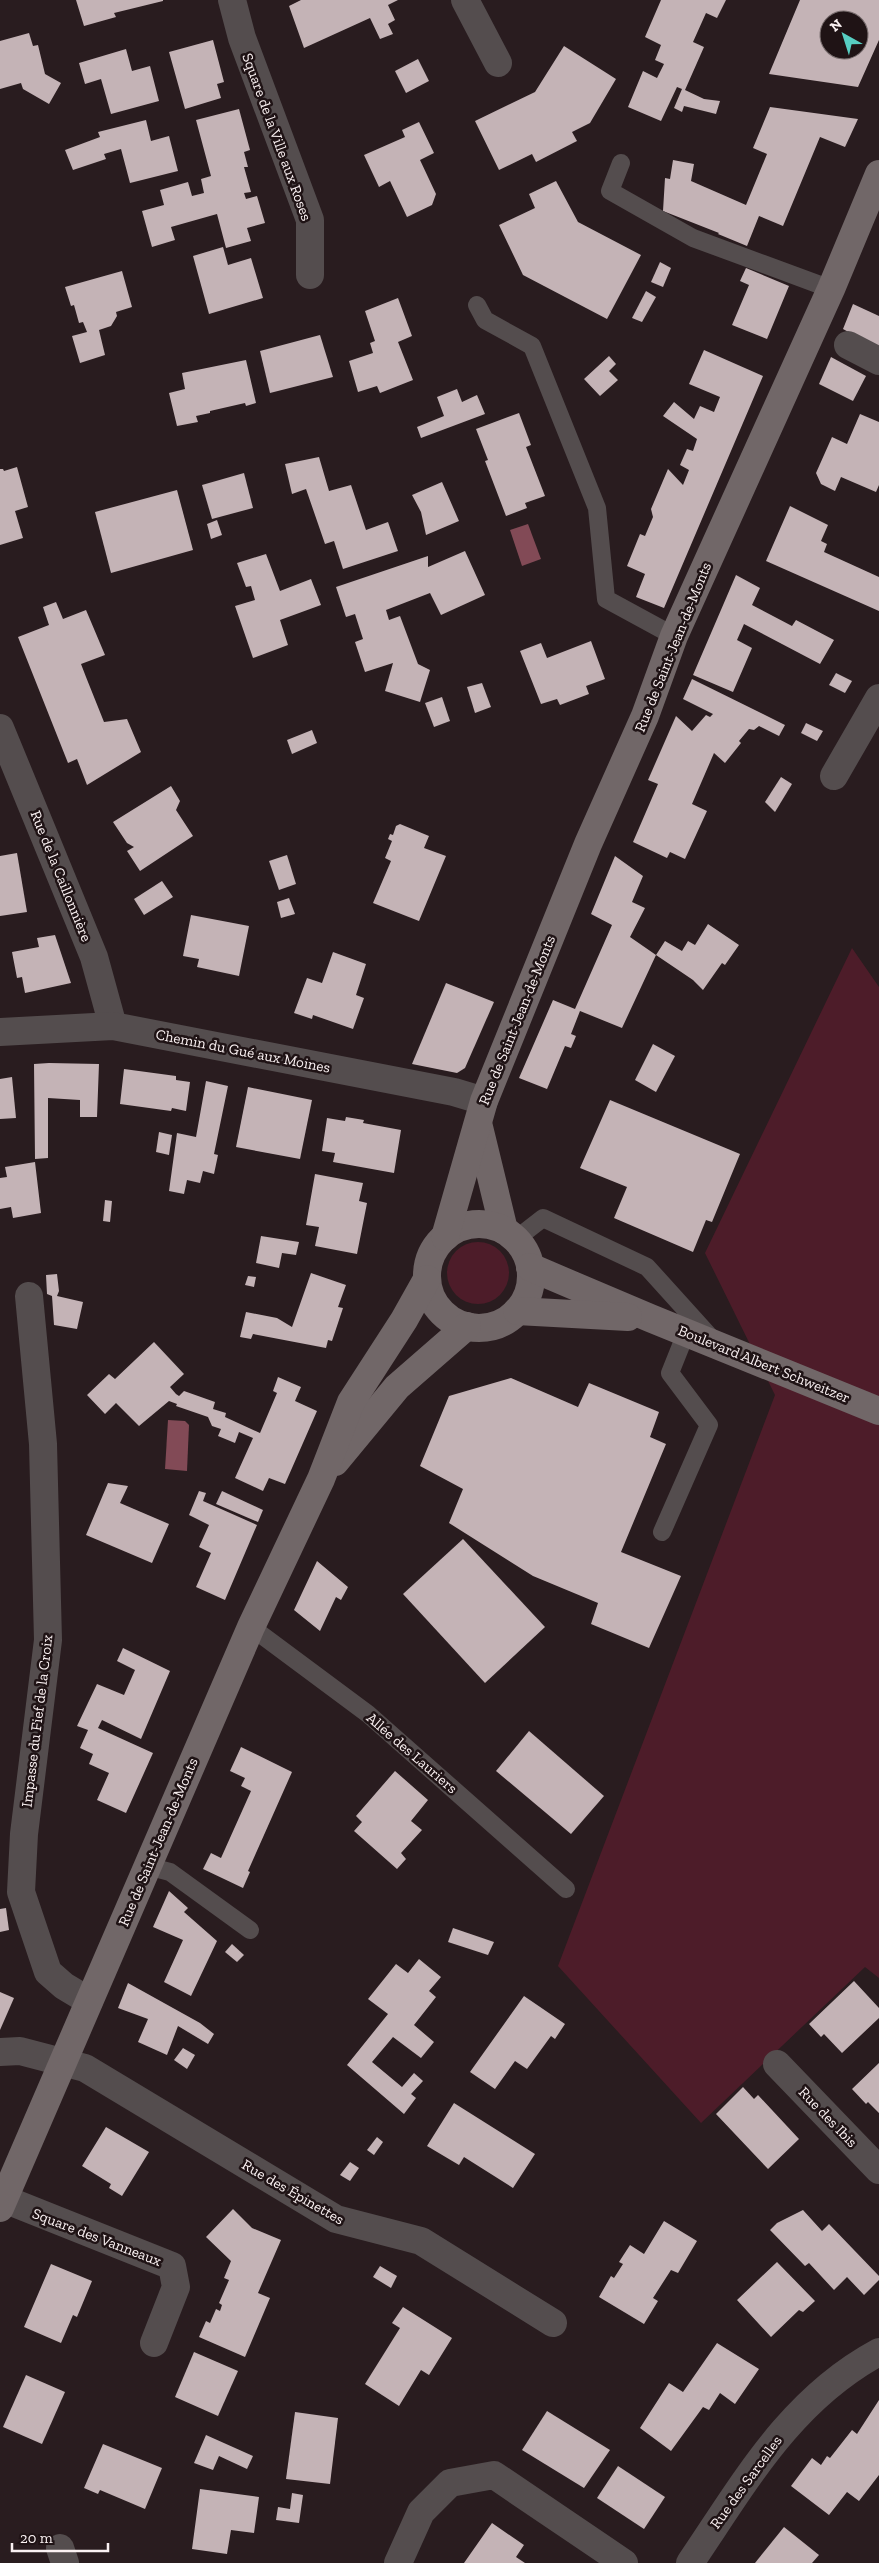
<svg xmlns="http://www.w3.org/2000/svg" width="879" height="2563" font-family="'Zilla Slab',serif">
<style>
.green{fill:#4d1c29}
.water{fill:#824a56}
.building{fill:#c4b3b6;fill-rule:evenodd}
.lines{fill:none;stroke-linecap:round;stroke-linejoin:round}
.service{stroke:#544d4e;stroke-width:18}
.minor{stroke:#544d4e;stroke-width:28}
.secondary{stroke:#716768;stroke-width:28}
.labels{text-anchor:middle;stroke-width:5;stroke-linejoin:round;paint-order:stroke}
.street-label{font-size:15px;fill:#faf1f2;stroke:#1f1315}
</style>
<rect width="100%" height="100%" fill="#291c1f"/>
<!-- green -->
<g class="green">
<path d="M 852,948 L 879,987 L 879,1978 L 865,1967 L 701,2123 L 558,1966 L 775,1395 L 705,1253 Z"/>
<circle cx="478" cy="1273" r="31"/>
</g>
<!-- water -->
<g class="water">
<path d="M 528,524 L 541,559 L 522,566 L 510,530 Z"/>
<path d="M 168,1420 L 185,1421 L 189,1425 L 187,1471 L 165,1469 Z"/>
</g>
<!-- building -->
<g class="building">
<path d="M 76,0 L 163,0 L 163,1 L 114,13 L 116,17 L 84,26 Z"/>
<path d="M 301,0 L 398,0 L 388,5 L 395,20 L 388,24 L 393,34 L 380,39 L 370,18 L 304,48 L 289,6 Z"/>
<path d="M 661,0 L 726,0 L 717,18 L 706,13 L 693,42 L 704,47 L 685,90 L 704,99 L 720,101 L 716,114 L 684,106 L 682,112 L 674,108 L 682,89 L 677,87 L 661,121 L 628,107 L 643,71 L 657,78 L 664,64 L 655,60 L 661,45 L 645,37 Z"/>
<path d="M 800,0 L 879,0 L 879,40 L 858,87 L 769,74 ZM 829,20 L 859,20 L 859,50 L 829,50 Z"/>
<path d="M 29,33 L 33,46 L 38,45 L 45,74 L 61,83 L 49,104 L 23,89 L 21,83 L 0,89 L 0,41 Z"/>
<path d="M 213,40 L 224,82 L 217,84 L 221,98 L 185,109 L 169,52 Z"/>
<path d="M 564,46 L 616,79 L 590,123 L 572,132 L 577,141 L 536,162 L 532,154 L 499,170 L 475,121 L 535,92 Z"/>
<path d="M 126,49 L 132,71 L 150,66 L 159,101 L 111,114 L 101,79 L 85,84 L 79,63 Z"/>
<path d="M 418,59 L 429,81 L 406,93 L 395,71 Z"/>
<path d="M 770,107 L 858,119 L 845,147 L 820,137 L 783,226 L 759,216 L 747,246 L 718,234 L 719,233 L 663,211 L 665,178 L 670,179 L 673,160 L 694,164 L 691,181 L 746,205 L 767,154 L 753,148 Z"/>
<path d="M 239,109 L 250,150 L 244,152 L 248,167 L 244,167 L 251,192 L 244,193 L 246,199 L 257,196 L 265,223 L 247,228 L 251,241 L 226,248 L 217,214 L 171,227 L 175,240 L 152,247 L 142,211 L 164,205 L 160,190 L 188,182 L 192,196 L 204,193 L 201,179 L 211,176 L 196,120 Z"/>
<path d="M 146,120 L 151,141 L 169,136 L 178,171 L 130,183 L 121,149 L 104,154 L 106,159 L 73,170 L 65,150 L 100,137 L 98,132 Z"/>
<path d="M 419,122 L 434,153 L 420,160 L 436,194 L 432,205 L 407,217 L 390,181 L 379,187 L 364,155 L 405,137 L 402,130 Z"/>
<path d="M 556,181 L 578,222 L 641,255 L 607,319 L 523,275 L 499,225 L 535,208 L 529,194 Z"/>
<path d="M 223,247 L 228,265 L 251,258 L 263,298 L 209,314 L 193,256 Z"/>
<path d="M 660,262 L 671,268 L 663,287 L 651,282 Z"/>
<path d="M 746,268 L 789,286 L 767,339 L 732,325 L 749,285 L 740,281 Z"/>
<path d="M 122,271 L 132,307 L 116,312 L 117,316 L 111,326 L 99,330 L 105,355 L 80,363 L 72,336 L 87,332 L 83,322 L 79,323 L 74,305 L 71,306 L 65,287 Z"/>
<path d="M 646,291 L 656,297 L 642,322 L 632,318 Z"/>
<path d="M 398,298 L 412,336 L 398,342 L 413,380 L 380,393 L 377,386 L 358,392 L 349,361 L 373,353 L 370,343 L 375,341 L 365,311 Z"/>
<path d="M 853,304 L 879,316 L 879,349 L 843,329 Z"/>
<path d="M 320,335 L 333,377 L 270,393 L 260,351 Z"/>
<path d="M 704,350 L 763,376 L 664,608 L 636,597 L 645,574 L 627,566 L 640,534 L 645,536 L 653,517 L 651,509 L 668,469 L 683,485 L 689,470 L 680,465 L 687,449 L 693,451 L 697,439 L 663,416 L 674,402 L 694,419 L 700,406 L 714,412 L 720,397 L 689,384 Z"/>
<path d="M 609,356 L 616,364 L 609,371 L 618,380 L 600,396 L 584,379 Z"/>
<path d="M 831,357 L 866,376 L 853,401 L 819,384 Z"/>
<path d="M 246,360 L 256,403 L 246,406 L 245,403 L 210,411 L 210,413 L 196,416 L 198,422 L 177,426 L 169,393 L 185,389 L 182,373 Z"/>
<path d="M 457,389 L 462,402 L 477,395 L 485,414 L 421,438 L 417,427 L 444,416 L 437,397 Z"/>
<path d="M 519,413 L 531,445 L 526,447 L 545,496 L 525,503 L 527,508 L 506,516 L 485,461 L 488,460 L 476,429 Z"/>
<path d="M 860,414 L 879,422 L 879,485 L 876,492 L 841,477 L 835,491 L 821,484 L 816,473 L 832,437 L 847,444 Z"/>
<path d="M 319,457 L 329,491 L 351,485 L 366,530 L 388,522 L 398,551 L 343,569 L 334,541 L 325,544 L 306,489 L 292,494 L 285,464 Z"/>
<path d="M 17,467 L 28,507 L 15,511 L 23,538 L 0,545 L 0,469 L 3,469 L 4,471 Z"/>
<path d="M 244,473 L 253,508 L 212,519 L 202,485 Z"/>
<path d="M 442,482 L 459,521 L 426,535 L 421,512 L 412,495 Z"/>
<path d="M 177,490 L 193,550 L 111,573 L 95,512 Z"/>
<path d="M 790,506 L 828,525 L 821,541 L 827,544 L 824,552 L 879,577 L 879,611 L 766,561 Z"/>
<path d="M 217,520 L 222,535 L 211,539 L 207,524 Z"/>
<path d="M 465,551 L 485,595 L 441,615 L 430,593 L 386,610 L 389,620 L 400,616 L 418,664 L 430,670 L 420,702 L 385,691 L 393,663 L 365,672 L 355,642 L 363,639 L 355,614 L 346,617 L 336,587 L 428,556 L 428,567 Z"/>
<path d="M 266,554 L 280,591 L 311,579 L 321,605 L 280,620 L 288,645 L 253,658 L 235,606 L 255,600 L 251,586 L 246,587 L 237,563 Z"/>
<path d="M 736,575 L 760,588 L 752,605 L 792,626 L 796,620 L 834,640 L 820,664 L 744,624 L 737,640 L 752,648 L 733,692 L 693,675 Z"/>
<path d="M 56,602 L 63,619 L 86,610 L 105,655 L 81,664 L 86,677 L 104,722 L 127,719 L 141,752 L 87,785 L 77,759 L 68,763 L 18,637 L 49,625 L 43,607 Z"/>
<path d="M 591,641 L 605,679 L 586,686 L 589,694 L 560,705 L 557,699 L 541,704 L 520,651 L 541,643 L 547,658 Z"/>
<path d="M 836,673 L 852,681 L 845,693 L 829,685 Z"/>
<path d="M 692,679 L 785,725 L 779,736 L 759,726 L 754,730 L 749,729 L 739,741 L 741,743 L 725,763 L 714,753 L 692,804 L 707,811 L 685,859 L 670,852 L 667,858 L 633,842 L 658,784 L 648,780 L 676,716 L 692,731 L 706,715 L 710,717 L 713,714 L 683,699 Z"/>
<path d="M 482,683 L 491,707 L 475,713 L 467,687 Z"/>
<path d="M 442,697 L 450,721 L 434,727 L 425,703 Z"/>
<path d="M 806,723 L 823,731 L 817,741 L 801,733 Z"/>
<path d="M 312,730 L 317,743 L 292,754 L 287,740 Z"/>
<path d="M 781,777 L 792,784 L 775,812 L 765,802 Z"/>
<path d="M 171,786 L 180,801 L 176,810 L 193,836 L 140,871 L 127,851 L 134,847 L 127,843 L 113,822 Z"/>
<path d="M 400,824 L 429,836 L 424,848 L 446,856 L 419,921 L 373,903 L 391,861 L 385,858 L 392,841 L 388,839 L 390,834 L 393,835 L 396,826 Z"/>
<path d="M 17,853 L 27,912 L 0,916 L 0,856 Z"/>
<path d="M 287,855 L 296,884 L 279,890 L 269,861 Z"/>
<path d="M 615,856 L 643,876 L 632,902 L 645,908 L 630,937 L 656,955 L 665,941 L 682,951 L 688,941 L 695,945 L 708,924 L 739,945 L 725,965 L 722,963 L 703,990 L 693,980 L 656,955 L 622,1028 L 580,1011 L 571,1034 L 576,1036 L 571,1048 L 565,1046 L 547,1089 L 519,1078 L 553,1000 L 575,1009 L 612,925 L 591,914 Z"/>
<path d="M 162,881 L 173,897 L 144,915 L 134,899 Z"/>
<path d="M 289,898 L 295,914 L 281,918 L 277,902 Z"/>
<path d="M 191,915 L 249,926 L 239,976 L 197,967 L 199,959 L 183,956 Z"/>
<path d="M 55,935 L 71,983 L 25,993 L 22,977 L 17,978 L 12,952 L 39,947 L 37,938 Z"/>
<path d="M 333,952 L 366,964 L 356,995 L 364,998 L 353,1029 L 313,1015 L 312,1019 L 294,1013 L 307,978 L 322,983 Z"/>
<path d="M 446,983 L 494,1002 L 465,1068 L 457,1073 L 412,1064 Z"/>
<path d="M 653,1044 L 675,1056 L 656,1092 L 635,1080 Z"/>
<path d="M 49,1063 L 99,1064 L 97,1117 L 80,1117 L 80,1100 L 48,1098 L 48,1158 L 35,1159 L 34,1064 Z"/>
<path d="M 124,1069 L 176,1076 L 176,1080 L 190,1082 L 186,1111 L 172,1108 L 171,1111 L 120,1104 Z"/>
<path d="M 12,1077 L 16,1118 L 0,1119 L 0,1079 Z"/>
<path d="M 206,1081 L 228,1086 L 214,1154 L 218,1155 L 214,1174 L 203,1171 L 200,1183 L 187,1180 L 184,1194 L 169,1191 L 177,1133 L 196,1137 Z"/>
<path d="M 248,1087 L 312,1100 L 300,1159 L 236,1147 Z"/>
<path d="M 610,1100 L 740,1154 L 712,1222 L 706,1220 L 693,1252 L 614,1218 L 627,1187 L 580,1168 Z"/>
<path d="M 346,1117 L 364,1120 L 363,1123 L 401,1130 L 394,1173 L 333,1162 L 335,1153 L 322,1151 L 327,1118 L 345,1121 Z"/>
<path d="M 159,1132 L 172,1135 L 169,1155 L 156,1152 Z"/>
<path d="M 35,1162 L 41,1213 L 13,1218 L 11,1207 L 0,1209 L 0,1178 L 7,1177 L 5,1167 Z"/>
<path d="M 315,1174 L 363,1183 L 359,1201 L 367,1203 L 357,1254 L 315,1246 L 319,1227 L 306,1225 Z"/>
<path d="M 105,1200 L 112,1201 L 110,1222 L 103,1221 Z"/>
<path d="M 261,1236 L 299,1242 L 296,1255 L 282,1253 L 279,1268 L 256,1263 Z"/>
<path d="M 311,1273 L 346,1285 L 338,1307 L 343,1308 L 332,1341 L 328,1340 L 326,1348 L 253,1334 L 251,1339 L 240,1337 L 246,1312 L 277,1318 L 292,1327 Z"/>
<path d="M 57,1274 L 59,1291 L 57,1296 L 83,1302 L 77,1329 L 54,1325 L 52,1296 L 47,1294 L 46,1275 Z"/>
<path d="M 248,1276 L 256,1277 L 254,1287 L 245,1285 Z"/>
<path d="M 154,1342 L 184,1374 L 170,1387 L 176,1394 L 179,1396 L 184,1391 L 215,1402 L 213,1409 L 226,1413 L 225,1417 L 260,1433 L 277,1393 L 273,1391 L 278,1377 L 301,1387 L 295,1401 L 317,1411 L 285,1484 L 269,1478 L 263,1491 L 235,1478 L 253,1438 L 239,1432 L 235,1443 L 218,1436 L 221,1429 L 212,1426 L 208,1417 L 176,1406 L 177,1404 L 169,1401 L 139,1426 L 116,1403 L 105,1414 L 87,1395 L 109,1374 L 115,1379 Z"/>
<path d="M 511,1378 L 578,1407 L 589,1383 L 659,1412 L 650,1437 L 666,1444 L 621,1552 L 681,1576 L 649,1648 L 591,1624 L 598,1603 L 533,1576 L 449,1523 L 463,1489 L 420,1466 L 449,1396 Z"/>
<path d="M 108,1483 L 128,1486 L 120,1503 L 169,1524 L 152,1563 L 86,1535 Z"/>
<path d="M 199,1491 L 206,1493 L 203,1501 L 257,1525 L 225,1600 L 196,1587 L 211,1553 L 199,1547 L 209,1525 L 189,1515 Z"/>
<path d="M 222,1491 L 263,1510 L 258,1522 L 216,1504 Z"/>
<path d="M 463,1539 L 545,1627 L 485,1683 L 403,1594 Z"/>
<path d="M 317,1561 L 348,1587 L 341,1600 L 336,1597 L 320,1631 L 294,1610 Z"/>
<path d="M 123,1648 L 170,1671 L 141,1739 L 102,1720 L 98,1728 L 153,1753 L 126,1813 L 97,1800 L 109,1773 L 89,1764 L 93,1754 L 80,1748 L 88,1730 L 77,1726 L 97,1684 L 124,1695 L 135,1670 L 117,1661 Z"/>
<path d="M 529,1731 L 604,1796 L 571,1834 L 496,1771 Z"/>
<path d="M 241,1747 L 292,1772 L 248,1871 L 250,1872 L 243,1888 L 203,1869 L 211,1853 L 221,1858 L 251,1791 L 241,1786 L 245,1778 L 230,1771 Z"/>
<path d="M 395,1771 L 428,1800 L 411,1821 L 422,1830 L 401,1853 L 406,1859 L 397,1869 L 354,1831 L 362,1822 L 356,1816 Z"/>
<path d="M 169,1891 L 188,1908 L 184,1912 L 217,1941 L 191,1996 L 164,1982 L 183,1940 L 153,1927 Z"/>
<path d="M 6,1908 L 9,1930 L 0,1932 L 0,1909 Z"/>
<path d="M 453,1928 L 494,1942 L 488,1955 L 448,1942 Z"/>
<path d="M 232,1944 L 244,1955 L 237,1962 L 225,1952 Z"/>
<path d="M 419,1959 L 441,1977 L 429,1991 L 436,1997 L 414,2025 L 434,2042 L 421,2058 L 393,2037 L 372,2062 L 402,2087 L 414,2073 L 423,2081 L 411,2094 L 416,2098 L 404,2114 L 347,2065 L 388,2014 L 368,1999 L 396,1964 L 408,1973 Z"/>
<path d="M 854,1981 L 879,2008 L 879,2018 L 842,2053 L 824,2034 L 821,2037 L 809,2024 Z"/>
<path d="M 128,1983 L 200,2023 L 214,2034 L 208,2044 L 178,2026 L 167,2055 L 138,2042 L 148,2019 L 118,2008 Z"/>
<path d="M 0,1992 L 14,1998 L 0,2030 Z"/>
<path d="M 524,1996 L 565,2024 L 555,2039 L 551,2036 L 527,2069 L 515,2061 L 495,2089 L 470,2072 Z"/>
<path d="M 183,2048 L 195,2055 L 187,2069 L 174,2060 Z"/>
<path d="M 879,2063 L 879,2113 L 868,2102 L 866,2104 L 852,2089 Z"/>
<path d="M 743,2087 L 754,2099 L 758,2095 L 799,2139 L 768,2169 L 716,2114 Z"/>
<path d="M 454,2103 L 535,2154 L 513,2188 L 464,2157 L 459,2165 L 427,2146 Z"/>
<path d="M 106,2127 L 149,2152 L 122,2196 L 109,2188 L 111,2184 L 82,2166 Z"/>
<path d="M 377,2137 L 383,2142 L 374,2155 L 367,2150 Z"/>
<path d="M 350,2162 L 359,2168 L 350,2181 L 340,2175 Z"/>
<path d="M 233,2209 L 252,2228 L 281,2240 L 258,2293 L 270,2298 L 245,2357 L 199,2337 L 206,2321 L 210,2323 L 216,2309 L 220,2311 L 222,2305 L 219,2303 L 229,2280 L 224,2278 L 231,2261 L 206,2237 Z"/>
<path d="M 803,2210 L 822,2231 L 829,2224 L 879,2276 L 879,2280 L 864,2295 L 847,2277 L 834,2290 L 809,2263 L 805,2266 L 770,2230 L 777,2223 Z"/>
<path d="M 664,2221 L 697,2241 L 678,2273 L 671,2270 L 653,2298 L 658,2301 L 644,2324 L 599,2297 L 611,2276 L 614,2278 L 623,2264 L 619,2262 L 630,2245 L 644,2254 Z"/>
<path d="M 777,2262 L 815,2301 L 803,2312 L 799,2310 L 771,2337 L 737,2300 Z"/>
<path d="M 51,2264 L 92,2281 L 77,2317 L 73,2315 L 61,2343 L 24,2327 Z"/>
<path d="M 380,2266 L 397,2276 L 391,2288 L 373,2277 Z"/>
<path d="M 403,2307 L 452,2338 L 429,2375 L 421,2370 L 399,2406 L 365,2384 L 400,2328 L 392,2323 Z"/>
<path d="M 717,2343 L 759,2369 L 735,2404 L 720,2393 L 709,2410 L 703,2407 L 671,2451 L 640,2428 L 669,2383 L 683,2392 Z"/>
<path d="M 194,2352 L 238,2371 L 218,2416 L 175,2397 Z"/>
<path d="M 26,2375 L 65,2392 L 42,2444 L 3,2427 Z"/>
<path d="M 879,2400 L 879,2475 L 859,2501 L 847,2492 L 829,2515 L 791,2486 L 812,2458 L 821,2465 L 827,2456 L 830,2458 L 852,2430 L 857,2434 Z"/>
<path d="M 547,2411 L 610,2450 L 584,2488 L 522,2450 Z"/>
<path d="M 295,2412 L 338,2418 L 330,2484 L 286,2479 Z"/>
<path d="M 206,2435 L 253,2456 L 247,2469 L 219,2456 L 213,2470 L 194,2463 Z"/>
<path d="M 103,2444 L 162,2468 L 145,2509 L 100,2490 L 98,2494 L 84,2488 Z"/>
<path d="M 618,2466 L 665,2497 L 644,2529 L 597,2498 Z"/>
<path d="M 200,2489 L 259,2497 L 254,2533 L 231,2530 L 227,2554 L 192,2549 Z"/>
<path d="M 292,2493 L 303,2495 L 299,2523 L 276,2520 L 278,2507 L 290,2509 Z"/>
<path d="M 492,2523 L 524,2545 L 516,2557 L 525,2563 L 464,2563 Z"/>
<path d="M 784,2527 L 819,2555 L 812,2563 L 755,2563 Z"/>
</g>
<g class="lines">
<!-- service -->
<g class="service">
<path d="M 621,163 L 610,191 L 693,238 L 831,289"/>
<path d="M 477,305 L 485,320 L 532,346 L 597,508 L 606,599 L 674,636"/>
<path d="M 516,1239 L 543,1218 L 647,1267 L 713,1340"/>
<path d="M 662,1532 L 709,1425 L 670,1373 L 686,1333"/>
<path d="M 251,1627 L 368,1714 L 566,1889"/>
<path d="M 147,1866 L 170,1872 L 250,1930"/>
</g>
<!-- minor -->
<g class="minor">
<path d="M 232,0 L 242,38 L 310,220 L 310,275"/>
<path d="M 465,0 L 498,63"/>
<path d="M 848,345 L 879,361"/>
<path d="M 0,728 L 94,957 L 113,1026"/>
<path d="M 834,776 L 879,698"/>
<path d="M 0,1032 L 113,1026 L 454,1092 L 484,1101"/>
<path d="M 29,1296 L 43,1444 L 48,1640 L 24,1834 L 21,1892 L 48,1972 L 64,1986 L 89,2001"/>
<path d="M 0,2052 L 20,2051 L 85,2068 L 336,2219 L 421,2241 L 553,2323"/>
<path d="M 777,2064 L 879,2170"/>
<path d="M 4,2199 L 172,2266 L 176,2287 L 154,2343"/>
<path d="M 60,2548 L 65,2563"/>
<path d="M 398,2563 L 421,2512 L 450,2483 L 494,2475 L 624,2563"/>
<path d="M 690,2563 C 745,2482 790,2400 879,2352"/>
</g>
<!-- secondary -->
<g class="secondary">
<path d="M 479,1127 L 504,1230"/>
<circle cx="479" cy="1276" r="52"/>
<path d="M 445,1237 L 484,1101 L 588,844 L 645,716 L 674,636 L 831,289 L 879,174"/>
<path d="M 530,1267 L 650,1318 L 879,1411"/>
<path d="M 517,1311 L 628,1317"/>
<path d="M 335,1462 L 397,1387 L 467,1326"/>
<path d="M 0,2208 L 251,1627 L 321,1479 L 351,1402 L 404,1320 L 427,1279"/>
</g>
</g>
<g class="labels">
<!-- street labels -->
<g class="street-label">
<text transform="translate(277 137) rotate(70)" y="5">Square de la Ville aux Roses</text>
<text transform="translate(673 647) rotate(-68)" y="5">Rue de Saint-Jean-de-Monts</text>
<text transform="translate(61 876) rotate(68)" y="5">Rue de la Caillonnière</text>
<text transform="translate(517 1020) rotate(-68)" y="5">Rue de Saint-Jean-de-Monts</text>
<text transform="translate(243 1051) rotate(11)" y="5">Chemin du Gué aux Moines</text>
<text transform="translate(764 1364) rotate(22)" y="5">Boulevard Albert Schweitzer</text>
<text transform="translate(37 1721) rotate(-83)" y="5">Impasse du Fief de la Croix</text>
<text transform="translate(412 1753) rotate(41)" y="5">Allée des Lauriers</text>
<text transform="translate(158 1842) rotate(-67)" y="5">Rue de Saint-Jean-de-Monts</text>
<text transform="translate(828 2117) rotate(46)" y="5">Rue des Ibis</text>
<text transform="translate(293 2192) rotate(30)" y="5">Rue des Épinettes</text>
<text transform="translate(97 2237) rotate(21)" y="5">Square des Vanneaux</text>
<text transform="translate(746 2482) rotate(-54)" y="5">Rue des Sarcelles</text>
</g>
</g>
<!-- north arrow -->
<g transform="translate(844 35) rotate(321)"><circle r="24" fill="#1f1315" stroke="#776c6d"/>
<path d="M0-4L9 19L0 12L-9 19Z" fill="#57cec2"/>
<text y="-8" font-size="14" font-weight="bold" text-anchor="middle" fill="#faf1f2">N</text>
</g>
<!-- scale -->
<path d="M12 2543v8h96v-8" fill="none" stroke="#faf1f2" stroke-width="2.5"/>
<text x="20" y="2543" font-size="15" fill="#faf1f2" stroke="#1f1315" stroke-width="4" paint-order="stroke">20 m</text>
</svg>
